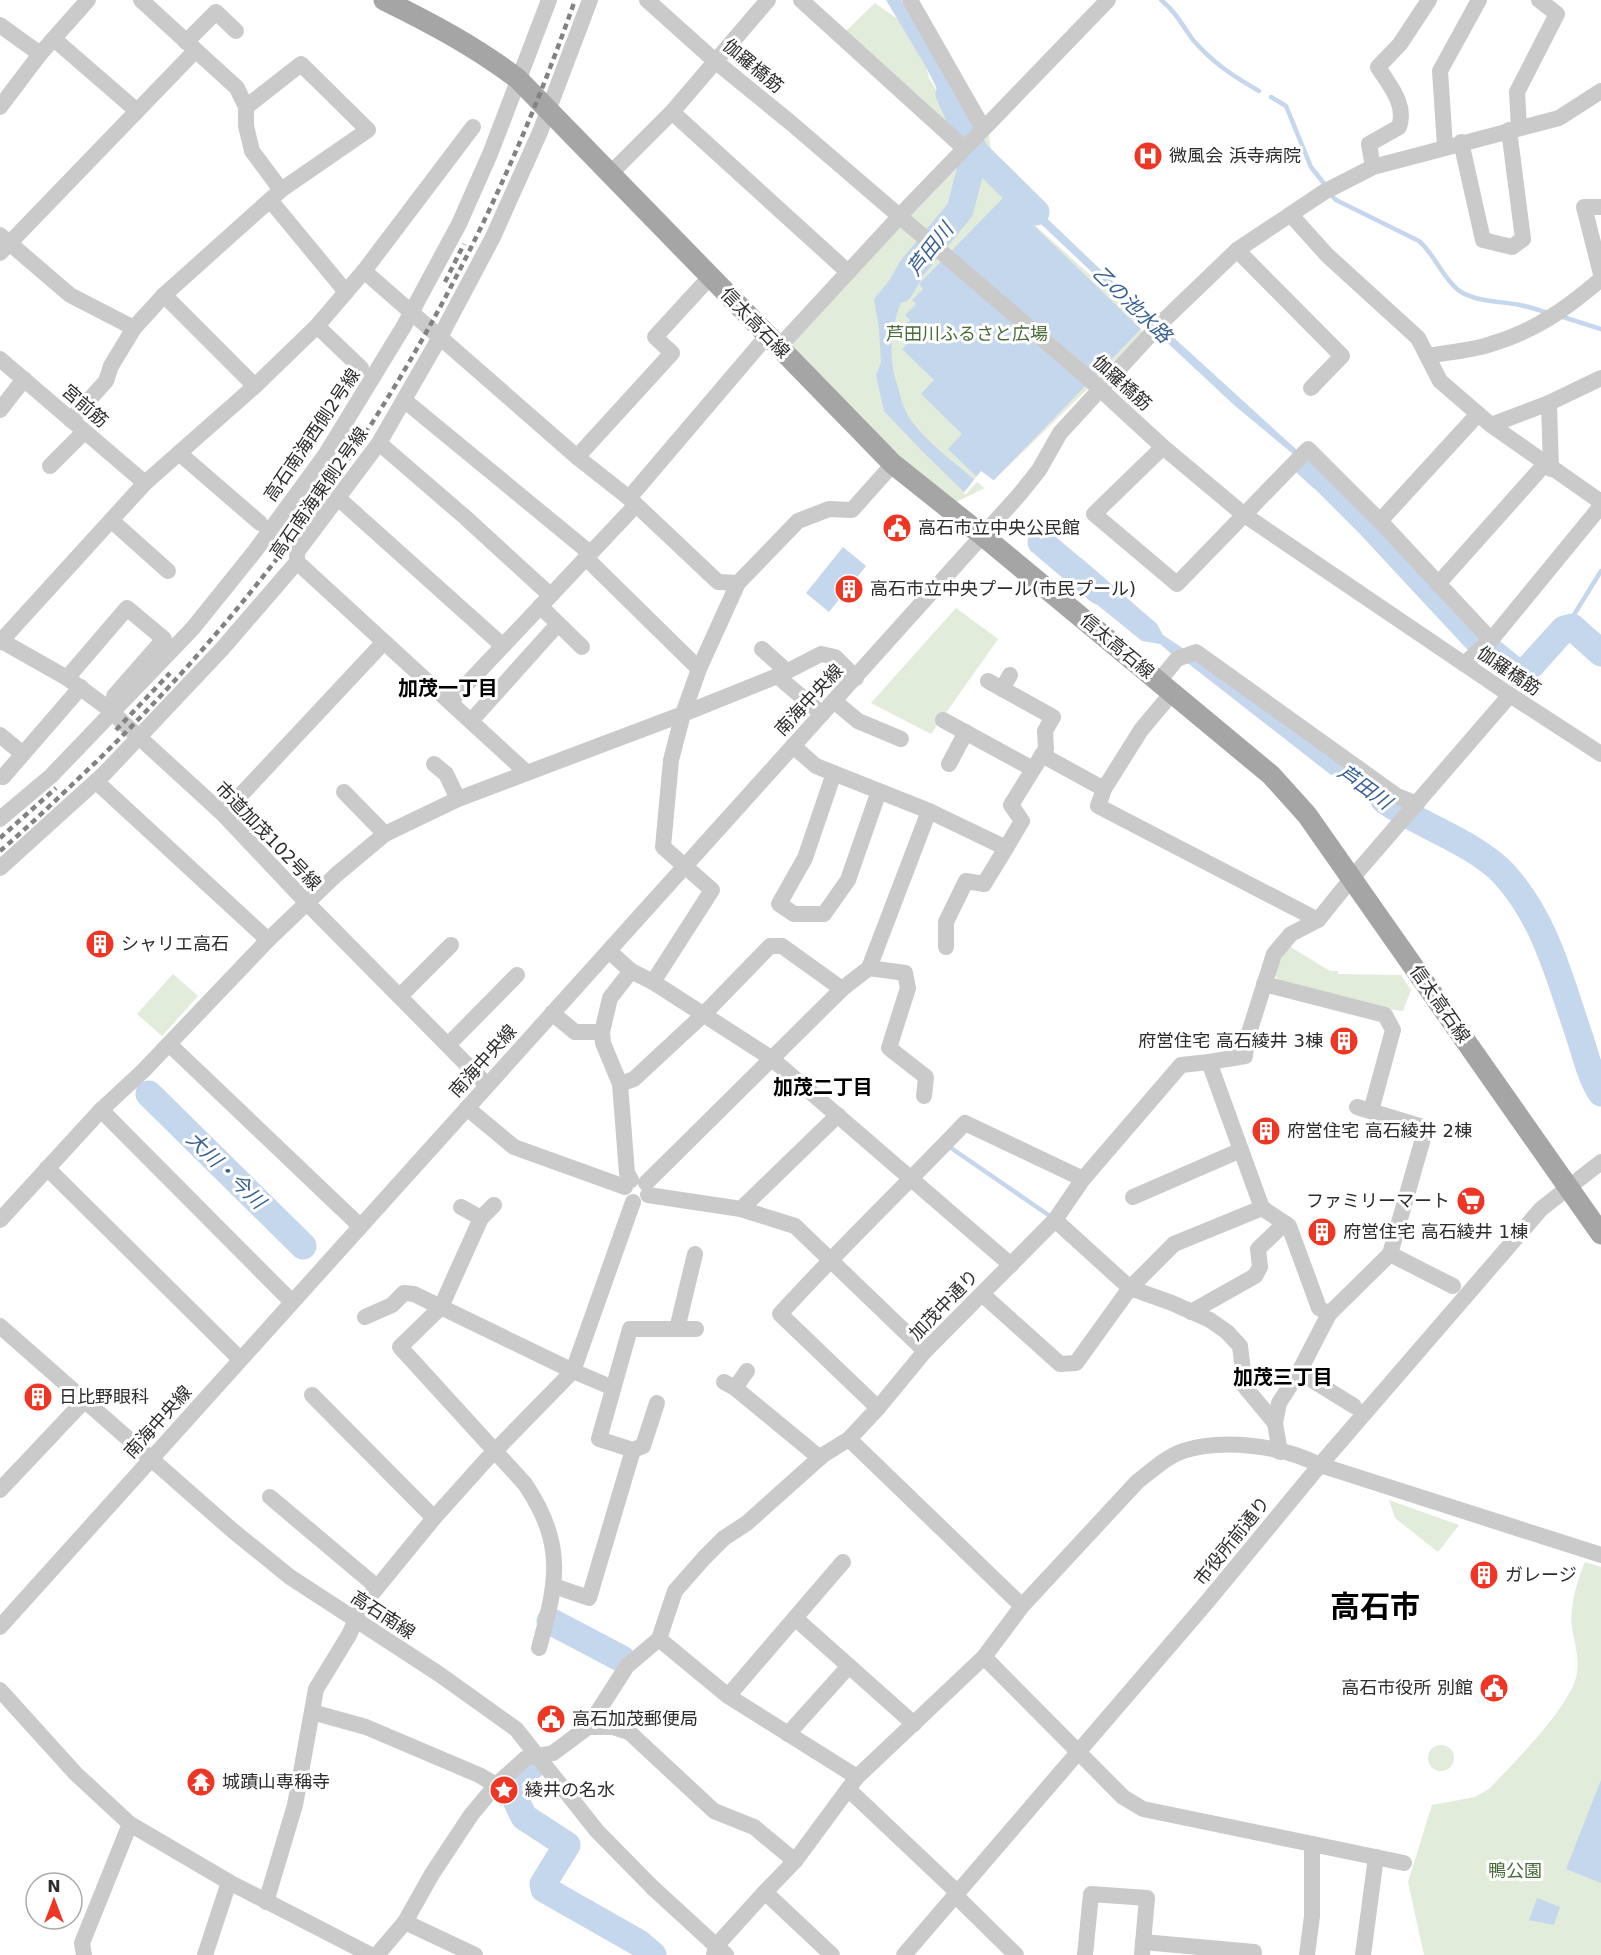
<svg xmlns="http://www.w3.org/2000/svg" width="1601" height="1955" font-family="'DejaVu Sans','Noto Sans JP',sans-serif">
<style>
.green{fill:#e1ecda}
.water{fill:#c5d7ed}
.pier{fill:#fff}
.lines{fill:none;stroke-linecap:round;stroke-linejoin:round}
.stream{stroke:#c5d7ed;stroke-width:4.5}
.river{stroke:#c5d7ed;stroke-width:27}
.minor{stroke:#cacaca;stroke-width:16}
.major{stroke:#a5a5a5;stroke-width:21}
.rail{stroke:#828282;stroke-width:4.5;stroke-dasharray:6 4.5;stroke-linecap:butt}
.labels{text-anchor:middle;stroke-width:6;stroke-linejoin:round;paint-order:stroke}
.street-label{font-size:18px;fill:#2d2d2d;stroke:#fff}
.poi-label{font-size:18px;fill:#2d2d2d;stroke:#fff;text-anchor:start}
.park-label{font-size:18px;fill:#486b38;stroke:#fff}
.water-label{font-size:20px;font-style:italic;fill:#376194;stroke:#fff}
.neighbourhood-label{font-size:20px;font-weight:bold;fill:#000;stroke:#fff}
.town-label{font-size:30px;font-weight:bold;fill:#000;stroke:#fff}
</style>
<rect width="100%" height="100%" fill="#fff"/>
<!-- green -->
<g class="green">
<path d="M 875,3 L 899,20 L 926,66 L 929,78 L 941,98 L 956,134 L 916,93 L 902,84 L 846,31 Z"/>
<path d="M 989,135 C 992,163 995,162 1014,182 L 1004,197 L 1122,304 L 1141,329 L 1142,336 L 987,487 L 956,502 L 909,465 L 794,351 L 792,339 Z"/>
<path d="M 956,608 L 998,639 L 931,734 L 871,703 Z"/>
<path d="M 1289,946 L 1330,971 L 1338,971 L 1338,974 L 1401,975 L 1411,990 L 1403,1011 L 1380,1008 L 1279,982 C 1268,964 1277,961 1289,946 Z"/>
<path d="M 173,974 L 198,996 L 162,1036 L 137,1014 Z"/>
<path d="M 1389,1500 L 1459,1525 L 1438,1552 L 1395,1518 Z"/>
<path d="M 1585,1562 L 1601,1567 L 1601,1955 L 1424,1955 L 1408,1882 L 1432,1805 L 1475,1797 L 1489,1789 C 1512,1765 1573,1704 1577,1673 C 1579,1657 1575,1644 1572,1628 C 1569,1608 1577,1581 1585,1562 Z"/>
<circle cx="1441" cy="1758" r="13"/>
</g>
<!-- water -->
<g class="water">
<path d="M 886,0 L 901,0 L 950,83 L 970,125 L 958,131 L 926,67 Z"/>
<path d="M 963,170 L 976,170 C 975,196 965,214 949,234 L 937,223 C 957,217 961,188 963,170 Z"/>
<path d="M 1012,185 L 1145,312 L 1156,318 L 1149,326 L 1007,192 Z"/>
<path d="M 1004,197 L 1141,329 L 987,487 L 948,449 L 962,434 L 921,394 L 934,380 L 902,349 L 910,341 L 900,330 L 910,320 L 905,315 L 916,304 L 912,300 L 923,289 L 919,284 Z"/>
<path d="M 915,254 L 926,263 L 924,266 L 921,265 C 899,297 886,334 894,374 C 895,380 898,385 899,391 C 902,404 907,416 916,427 C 933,447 955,463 975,480 L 964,492 L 923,452 L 884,411 L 876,375 L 881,363 L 879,329 L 874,299 L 907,259 L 910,260 Z"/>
<path d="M 1165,331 L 1172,336 L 1297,450 L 1293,454 L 1234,405 L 1160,336 Z"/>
<path d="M 1044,537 L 1063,552 L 1055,562 L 1036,546 Z"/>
<path d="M 843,547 L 866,566 L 829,612 L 806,593 Z"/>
<path d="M 1081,558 L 1157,624 L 1163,635 L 1187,651 L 1174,656 L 1160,644 L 1142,641 L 1064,578 Z"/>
<path d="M 1193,657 L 1405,806 L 1397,816 L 1338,773 L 1331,775 L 1185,661 Z"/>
<path d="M 1601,1780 L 1601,1883 L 1566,1869 Z"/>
<path d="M 1537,1898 L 1560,1907 L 1554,1925 L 1529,1920 Z"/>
</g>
<!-- pier -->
<path class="pier" d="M 981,471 L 996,482 L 987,490 L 977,482 L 966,494 L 963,494 Z"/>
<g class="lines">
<!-- stream -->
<g class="stream">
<path d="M 1161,0 C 1176,12 1182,25 1193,40 C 1213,63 1233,76 1259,91"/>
<path d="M 1271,97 L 1286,106 L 1311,167 L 1326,186"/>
<path d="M 1332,196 L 1336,200 L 1419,241 C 1435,255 1441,275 1457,289 C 1472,302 1501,301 1520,305 C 1530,307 1539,310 1548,313"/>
<path d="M 1563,317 L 1601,329"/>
<path d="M 1572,627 L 1572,618 L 1601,571"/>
<path d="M 951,1148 L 1050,1216"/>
</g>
<!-- river -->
<g class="river">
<path d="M 975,152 L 1036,212"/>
<path d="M 900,289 L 912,268 L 960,210 L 975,152 L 949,94"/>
<path d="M 1306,463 L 1321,477"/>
<path d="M 1326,481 L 1370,525 L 1476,639 L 1519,674 L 1526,671 L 1564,629 L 1572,627 L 1601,653"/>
<path d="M 1041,542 L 1099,591"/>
<path d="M 1384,800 C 1420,826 1474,842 1504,874 C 1546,920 1560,980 1580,1038 C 1586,1056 1590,1076 1601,1093"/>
<path d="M 149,1094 L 303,1246"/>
<path d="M 550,1621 L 622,1659"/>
<path d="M 532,1766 L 510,1788 L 524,1817 L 567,1845 L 543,1884 L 544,1889 L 639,1943 L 653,1955"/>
</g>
<!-- minor -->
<g class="minor">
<path d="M 141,0 L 237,88 L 246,107 L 246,126 L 252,151 L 281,190"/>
<path d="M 647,0 L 715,61 L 791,123 L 1088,378 L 1163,447 L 1243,514 L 1510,695 L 1601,754"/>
<path d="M 801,0 L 964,148"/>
<path d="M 910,0 L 983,128"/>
<path d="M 0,25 L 40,54"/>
<path d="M 54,39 L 137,111"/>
<path d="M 186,42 L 216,12 L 236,31"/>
<path d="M 0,107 L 40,54 L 88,0"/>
<path d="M 672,112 L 848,272"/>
<path d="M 1519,128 L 1517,92 L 1557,14 L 1539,0"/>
<path d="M 1461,142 L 1483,240 L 1512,247 L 1523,239 L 1509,130"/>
<path d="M 1445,146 L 1440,71 L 1479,0"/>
<path d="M 1373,167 L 1369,144 L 1399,127 C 1407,104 1389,85 1378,67 L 1400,44 L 1429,0"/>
<path d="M 611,173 L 672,112 L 768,0"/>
<path d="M 270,200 L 346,292"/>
<path d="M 1601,207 L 1584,207 L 1601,274"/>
<path d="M 1291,215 L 1327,255 L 1418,338 L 1440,381 L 1491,425 L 1601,502"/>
<path d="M 0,235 L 70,295 L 134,328"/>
<path d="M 1237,250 L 1342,356 L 1311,388"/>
<path d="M 0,253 L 195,51"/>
<path d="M 364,271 L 577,457 L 629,498 L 718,582 L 738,583"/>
<path d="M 164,295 L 255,386"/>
<path d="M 317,326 L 361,368"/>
<path d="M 778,348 L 911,204 L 1108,0"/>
<path d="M 1427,356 C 1448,352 1471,351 1491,344 C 1535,331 1566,309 1601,279"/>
<path d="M 0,359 L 145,483"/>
<path d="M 404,400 L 590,553"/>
<path d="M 1549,403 L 1551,469"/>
<path d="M 0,410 L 24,379"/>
<path d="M 71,420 L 106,381 L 111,366 L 134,328 L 164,295 L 281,190 L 368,130 L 301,64 L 246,107"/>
<path d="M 1491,425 L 1549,403 L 1601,378"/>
<path d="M 379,443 L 466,518 L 550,595"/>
<path d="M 1163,447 L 1094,514 L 1177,584 L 1308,449 L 1380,521 L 1491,640"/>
<path d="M 179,453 L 260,523"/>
<path d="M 577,457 L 672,353 L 655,337 L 710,277"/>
<path d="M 50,466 L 84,432"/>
<path d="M 338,498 L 503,646"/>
<path d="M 629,498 L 767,336"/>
<path d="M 112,521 L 168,571"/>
<path d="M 1380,521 L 1478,414"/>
<path d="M 586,558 L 699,669"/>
<path d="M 297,562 L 526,772"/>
<path d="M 1438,584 L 1545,464"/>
<path d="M 540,606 L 582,647"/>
<path d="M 0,640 L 67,678 L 105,706 L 223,814 L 306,902 L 487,1085"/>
<path d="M 0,642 L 145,483 L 255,386 L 317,326 L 364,271 L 473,127"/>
<path d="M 762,649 L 782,667 L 783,681 L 822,714"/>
<path d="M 1464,664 L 1491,640 L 1601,506"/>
<path d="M 67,678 L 127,608 L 164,639 L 114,696"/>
<path d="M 988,681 L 1053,717 L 1045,731 L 1046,749 L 1042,755"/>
<path d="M 1159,681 L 1177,659 L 1196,652 L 1397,796 L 1417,804"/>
<path d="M 1002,689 L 1010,675"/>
<path d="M 834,701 L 858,721 L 901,739"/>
<path d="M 450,702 L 635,506"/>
<path d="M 943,720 L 1033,769"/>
<path d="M 471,721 L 558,624"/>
<path d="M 0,735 L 23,754"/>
<path d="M 793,746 L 816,766 L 929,811 L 1006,848 L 1022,821 L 1011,805 L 1042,755 L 1104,789 L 1098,806 L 1318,920"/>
<path d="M 434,764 L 446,774 L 458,799"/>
<path d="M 949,764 L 966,732"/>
<path d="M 834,773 L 805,858 L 779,904 L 794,914 L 824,914 L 848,880 L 879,791"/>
<path d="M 3,777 L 81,687"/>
<path d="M 101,786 L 268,940"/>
<path d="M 1104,789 L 1141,730 L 1172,693"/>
<path d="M 344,792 L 385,834"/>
<path d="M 223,814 L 384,642"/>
<path d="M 0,819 L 51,776 L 193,628 L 255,551 L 326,454 L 404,326 L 459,224 L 490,154 L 549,0"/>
<path d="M 0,868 L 105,773 L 222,649 L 297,562 L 297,552 L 379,443 L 440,337 L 493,237 L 540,132 L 590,0"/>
<path d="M 946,947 L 946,922 L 966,881 L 984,884 L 1006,848"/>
<path d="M 609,951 L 631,971 L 653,982 L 771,1058 L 1011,1265"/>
<path d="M 869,968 L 905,973 L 908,988 L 889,1048 L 926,1077 L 924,1096"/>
<path d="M 653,982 L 712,890 L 663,847 L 671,760 L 683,714 L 699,669 L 738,583 L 798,521 L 829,509 L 852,510 L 893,464"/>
<path d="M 1264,984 L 1385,1015 L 1393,1030 L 1371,1111"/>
<path d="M 400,996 L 451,945"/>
<path d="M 552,1013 L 575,1032 L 602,1032"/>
<path d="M 169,1044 L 360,1226"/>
<path d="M 448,1045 L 517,975"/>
<path d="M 1209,1062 L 1262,1208 L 1289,1226 L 1319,1308 L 1329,1314"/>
<path d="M 620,1084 L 634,1079 L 703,1015 L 770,946 L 782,946 L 842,989"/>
<path d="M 467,1108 L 514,1147 L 625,1187"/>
<path d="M 101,1110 L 292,1302"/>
<path d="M 47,1168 L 240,1359"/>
<path d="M 631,1180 L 627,1173 L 620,1084 L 603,1043 L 602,1032 L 610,998 L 631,971"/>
<path d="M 646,1183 L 842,989 L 869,968 L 929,811"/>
<path d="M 648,1195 L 741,1209 L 795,1226 L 925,1351"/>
<path d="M 1133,1197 L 1241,1150"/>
<path d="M 494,1205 L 481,1218 L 441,1307 L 400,1347 L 525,1484 C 566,1545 557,1582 539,1648"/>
<path d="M 461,1207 L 481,1218"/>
<path d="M 741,1209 L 838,1115"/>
<path d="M 0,1220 L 101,1110 L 143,1071 L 268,940 L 337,874 L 385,834 L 458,799 L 683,714 L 780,675 L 821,654 L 835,657 L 856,678"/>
<path d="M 1055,1220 L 1130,1288 L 1172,1303 L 1210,1320 L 1227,1332 L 1240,1346 L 1245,1387 L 1275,1423 L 1280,1452"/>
<path d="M 1390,1254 L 1453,1286"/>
<path d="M 982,1294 L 1060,1364 L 1076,1363 L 1130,1288 L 1174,1244 L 1262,1208"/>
<path d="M 1191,1312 L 1255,1276 L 1260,1267 L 1258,1249 L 1285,1223"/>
<path d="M 365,1317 L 392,1305 L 404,1293 L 414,1294 L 573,1371 L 613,1388"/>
<path d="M 0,1326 L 232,1530 L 290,1577 L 439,1674 L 516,1729 L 597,1831 L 652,1887 L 726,1955"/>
<path d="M 677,1329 L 695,1254"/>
<path d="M 1299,1372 L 1354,1406"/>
<path d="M 724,1382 L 735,1388 L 747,1371"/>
<path d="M 735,1388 L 820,1458"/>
<path d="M 312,1395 L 434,1518"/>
<path d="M 878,1408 L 780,1314 C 840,1248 904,1187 965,1123 L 1083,1179"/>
<path d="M 1275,1423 L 1279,1403 L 1299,1372 L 1329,1314 L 1390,1254 L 1426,1128 L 1357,1107"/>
<path d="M 849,1439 L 1022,1606"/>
<path d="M 633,1450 L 643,1446 L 657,1403"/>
<path d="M 0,1490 L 84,1401"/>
<path d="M 270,1497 L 377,1587"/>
<path d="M 554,1586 L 589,1598 L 633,1450 L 599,1439 L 630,1329 L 696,1329"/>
<path d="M 795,1618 L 914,1724"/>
<path d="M 0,1627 L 1019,495 L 1039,470 L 1060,433 L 1161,323 L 1237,250 L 1324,192 L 1373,167 L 1559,118 L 1601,91"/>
<path d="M 659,1639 L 728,1696 L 857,1777"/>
<path d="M 984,1657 L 1123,1797 L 1143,1809 L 1404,1863"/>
<path d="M 0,1690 L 76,1774 L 130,1824 L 229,1882 L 371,1955"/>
<path d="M 728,1696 L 843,1562"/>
<path d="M 312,1712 L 366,1727 L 479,1775 L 496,1785"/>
<path d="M 588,1727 L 613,1727 L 629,1732 L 714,1811 L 754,1827 L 795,1861"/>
<path d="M 788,1734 L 849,1666"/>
<path d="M 848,1789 L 957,1892"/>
<path d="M 765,1892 L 832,1955"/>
<path d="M 955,1895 L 1016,1955"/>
<path d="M 266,1902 L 295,1805 L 316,1689 L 349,1635 L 362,1606 L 434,1518 L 486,1460 L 573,1371 L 633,1202"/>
<path d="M 405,1922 L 475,1955"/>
<path d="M 1143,1942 L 1254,1952"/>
<path d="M 84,1955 L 82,1943 L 130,1824"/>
<path d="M 205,1955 L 229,1882"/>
<path d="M 377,1955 L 405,1922 L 432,1874 L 471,1815 L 496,1785 L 526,1758 L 553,1753 L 588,1727 L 627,1666 L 659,1639 L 675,1591 L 704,1558 L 724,1538 L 747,1523 L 823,1455 L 849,1439 L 878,1408 L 925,1351 L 1055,1220 L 1083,1179 L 1181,1065 L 1209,1062 L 1245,1056 L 1247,1039 L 1274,954 L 1291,934 L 1318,920 L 1352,878 L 1510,695"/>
<path d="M 714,1955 L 716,1946 L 765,1892 L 795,1861 L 857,1777 L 984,1657 L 1022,1606 L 1137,1482 C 1151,1471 1166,1457 1183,1451 C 1223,1438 1283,1446 1320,1465 L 1601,1555"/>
<path d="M 904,1955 L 1207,1602 L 1320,1465 L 1541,1209 L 1601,1162"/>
<path d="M 1085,1955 L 1091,1894 L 1147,1898 L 1142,1955"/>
<path d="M 1307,1955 L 1312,1916 L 1312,1844"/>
<path d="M 1363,1955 L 1376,1857"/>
</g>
<!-- major -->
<path class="major" d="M 384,0 C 431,23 476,47 518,79 L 893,464 L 982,535 L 1271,775 L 1307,815 L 1601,1234"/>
<!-- rail -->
<g class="rail">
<path d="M 445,282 L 464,244"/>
<path d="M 116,730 L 170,673"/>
<path d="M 0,838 L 56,788"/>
<path d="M 0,851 C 33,823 64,792 96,762 C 319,544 472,294 575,0"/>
</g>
</g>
<!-- icons -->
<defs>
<g id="hospital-disc" transform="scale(1.5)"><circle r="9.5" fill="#ef3625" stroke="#fff"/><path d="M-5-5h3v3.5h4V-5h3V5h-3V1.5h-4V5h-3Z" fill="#fff"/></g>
<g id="civic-disc" transform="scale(1.5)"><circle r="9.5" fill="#ef3625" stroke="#fff"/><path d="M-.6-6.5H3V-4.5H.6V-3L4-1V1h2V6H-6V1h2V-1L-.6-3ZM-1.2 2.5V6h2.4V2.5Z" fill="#fff"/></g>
<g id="building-disc" transform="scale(1.5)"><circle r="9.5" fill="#ef3625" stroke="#fff"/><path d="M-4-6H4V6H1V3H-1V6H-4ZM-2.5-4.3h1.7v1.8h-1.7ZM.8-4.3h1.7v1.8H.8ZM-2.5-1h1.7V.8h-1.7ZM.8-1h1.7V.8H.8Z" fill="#fff"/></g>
<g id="supermarket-disc" transform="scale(1.5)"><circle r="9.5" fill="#ef3625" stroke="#fff"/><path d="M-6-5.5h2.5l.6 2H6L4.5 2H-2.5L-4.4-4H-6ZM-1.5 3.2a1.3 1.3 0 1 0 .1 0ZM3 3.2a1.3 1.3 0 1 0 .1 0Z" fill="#fff"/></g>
<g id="temple-disc" transform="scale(1.5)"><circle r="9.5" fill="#ef3625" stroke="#fff"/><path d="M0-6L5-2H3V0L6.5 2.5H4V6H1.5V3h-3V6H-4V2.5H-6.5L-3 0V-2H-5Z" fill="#fff"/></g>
<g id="sight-disc" transform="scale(1.5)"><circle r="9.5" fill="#ef3625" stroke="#fff"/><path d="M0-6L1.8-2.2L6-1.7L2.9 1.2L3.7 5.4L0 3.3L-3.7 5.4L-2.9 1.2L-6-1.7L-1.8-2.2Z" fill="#fff"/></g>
</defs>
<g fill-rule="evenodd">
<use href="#hospital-disc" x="1148" y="156"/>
<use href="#civic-disc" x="897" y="528"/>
<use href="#building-disc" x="849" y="589"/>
<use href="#building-disc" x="100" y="944"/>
<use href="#building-disc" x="1344" y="1041"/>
<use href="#building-disc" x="1266" y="1131"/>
<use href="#supermarket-disc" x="1471" y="1201"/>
<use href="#building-disc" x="1322" y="1232"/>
<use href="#building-disc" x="38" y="1397"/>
<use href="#building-disc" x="1484" y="1575"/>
<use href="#civic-disc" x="1494" y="1688"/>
<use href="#civic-disc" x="551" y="1719"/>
<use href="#temple-disc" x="201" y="1782"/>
<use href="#sight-disc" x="504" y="1790"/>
</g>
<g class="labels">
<!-- street labels -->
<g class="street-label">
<text transform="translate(753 66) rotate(40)" y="6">伽羅橋筋</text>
<text transform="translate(755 323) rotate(46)" y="6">信太高石線</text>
<text transform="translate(1122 383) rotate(42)" y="6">伽羅橋筋</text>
<text transform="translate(85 406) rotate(41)" y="6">宮前筋</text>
<text transform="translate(312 435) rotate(-56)" y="6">高石南海西側2号線</text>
<text transform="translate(319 493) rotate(-55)" y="6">高石南海東側2号線</text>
<text transform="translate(1117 646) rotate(40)" y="6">信太高石線</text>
<text transform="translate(1509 671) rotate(34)" y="6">伽羅橋筋</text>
<text transform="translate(809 700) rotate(-47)" y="6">南海中央線</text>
<text transform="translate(268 836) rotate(46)" y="6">市道加茂102号線</text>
<text transform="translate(1440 1004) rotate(55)" y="6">信太高石線</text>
<text transform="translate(483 1061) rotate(-48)" y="6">南海中央線</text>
<text transform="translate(944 1305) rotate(-46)" y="6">加茂中通り</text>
<text transform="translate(158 1422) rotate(-48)" y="6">南海中央線</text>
<text transform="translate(1232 1541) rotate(-51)" y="6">市役所前通り</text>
<text transform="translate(383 1615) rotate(33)" y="6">高石南線</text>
</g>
<!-- poi labels -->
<g class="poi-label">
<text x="1169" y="162">微風会 浜寺病院</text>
<text x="918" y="534">高石市立中央公民館</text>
<text x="870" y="595">高石市立中央プール(市民プール)</text>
<text x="121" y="950">シャリエ高石</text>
<text x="1323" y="1047" text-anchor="end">府営住宅 高石綾井 3棟</text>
<text x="1287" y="1137">府営住宅 高石綾井 2棟</text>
<text x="1450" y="1207" text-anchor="end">ファミリーマート</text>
<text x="1343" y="1238">府営住宅 高石綾井 1棟</text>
<text x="59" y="1403">日比野眼科</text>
<text x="1505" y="1581">ガレージ</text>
<text x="1473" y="1694" text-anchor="end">高石市役所 別館</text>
<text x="572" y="1725">高石加茂郵便局</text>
<text x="222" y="1788">城蹟山専稱寺</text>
<text x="525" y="1796">綾井の名水</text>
</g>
<!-- park labels -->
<g class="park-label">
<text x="967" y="340">芦田川ふるさと広場</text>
<text x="1515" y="1877">鴨公園</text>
</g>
<!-- water labels -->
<g class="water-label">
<text transform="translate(930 249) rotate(-52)" y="7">芦田川</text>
<text transform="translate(1132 304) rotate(44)" y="7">乙の池水路</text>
<text transform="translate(1365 787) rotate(36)" y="7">芦田川</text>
<text transform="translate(226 1170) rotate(44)" y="7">大川・今川</text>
</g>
<!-- neighbourhood labels -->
<g class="neighbourhood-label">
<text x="448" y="695">加茂一丁目</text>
<text x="823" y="1094">加茂二丁目</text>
<text x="1283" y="1384">加茂三丁目</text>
</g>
<!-- town labels -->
<g class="town-label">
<text x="1375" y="1617">高石市</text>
</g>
</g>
<!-- north arrow -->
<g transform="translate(54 1901)"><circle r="28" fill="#ffffff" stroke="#ababab" stroke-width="1.5"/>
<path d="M0-4.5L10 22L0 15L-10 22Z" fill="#ef3625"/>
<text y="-9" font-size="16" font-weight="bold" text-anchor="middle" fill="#2d2d2d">N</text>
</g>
</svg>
